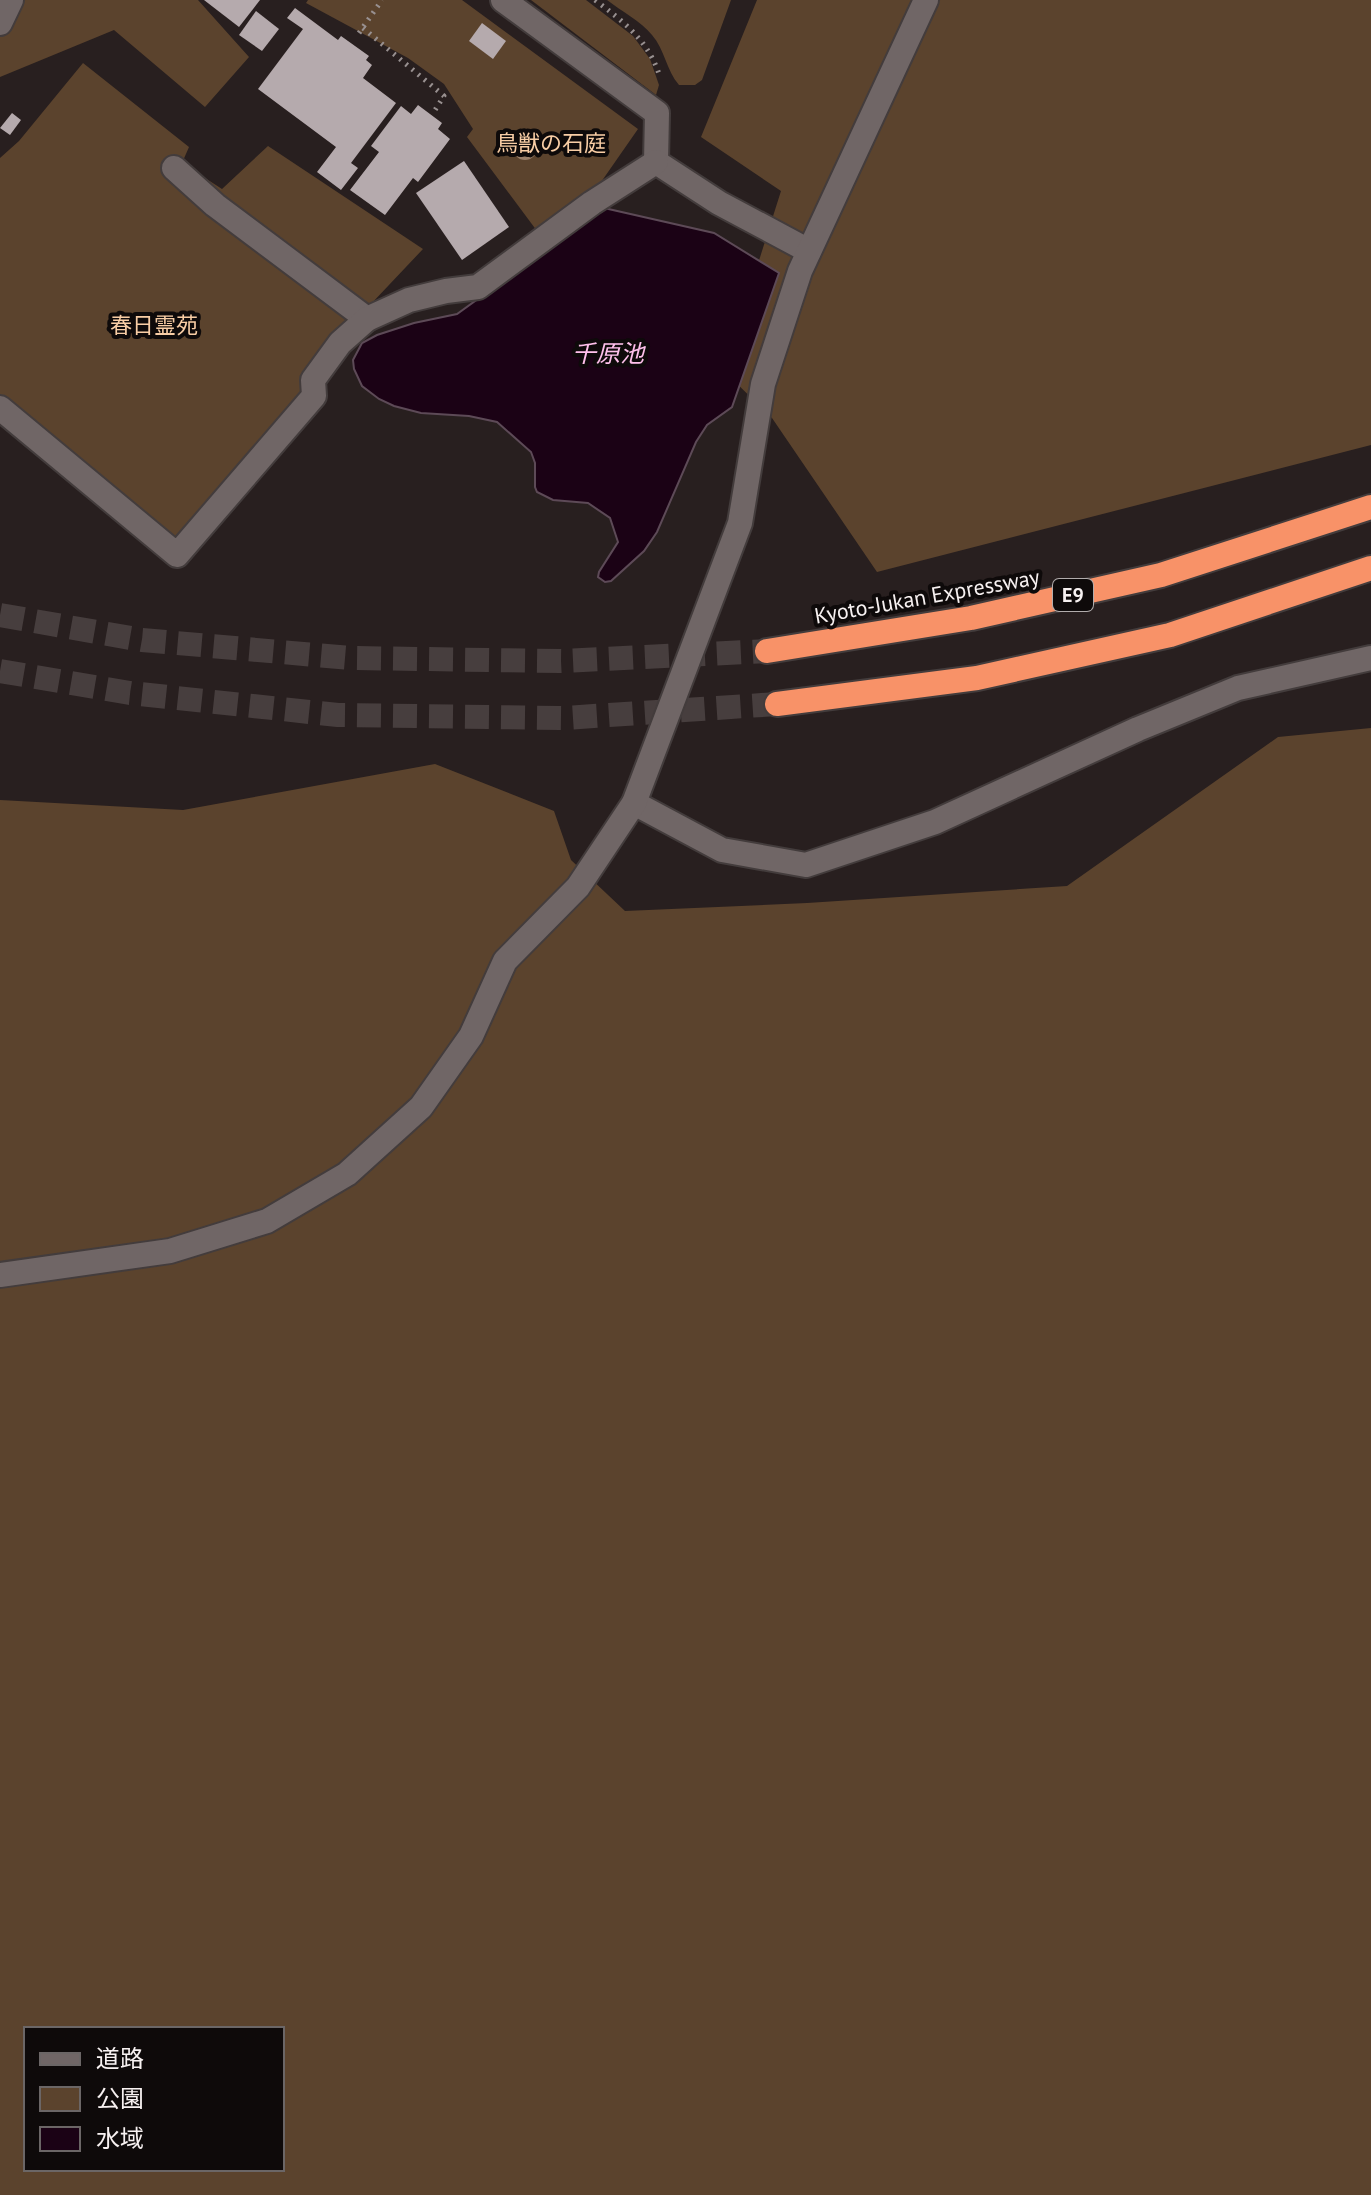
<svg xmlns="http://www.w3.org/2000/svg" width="1371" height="2195" font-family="'PT Sans','Noto Sans JP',sans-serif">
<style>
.green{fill:#5b432d;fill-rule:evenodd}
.water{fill:#1b0215;stroke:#5d4a57;stroke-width:2}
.building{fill:#b5aaad}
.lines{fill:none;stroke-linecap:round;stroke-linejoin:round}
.highway-tunnel{stroke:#473e3e;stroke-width:24;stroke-dasharray:24 12;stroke-linecap:butt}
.minor-casing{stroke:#433c3c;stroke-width:28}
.highway-casing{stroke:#433c3c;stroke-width:28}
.path{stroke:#989090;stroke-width:5;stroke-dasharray:2 6;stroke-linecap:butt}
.minor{stroke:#706666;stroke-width:24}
.highway{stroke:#f89268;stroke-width:24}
.tree{fill:#9a7f69}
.labels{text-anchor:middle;stroke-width:8;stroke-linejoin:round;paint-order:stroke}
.shield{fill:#0e0a0a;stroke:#b1acac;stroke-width:2}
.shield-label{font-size:20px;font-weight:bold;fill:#f7f1f1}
.park-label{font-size:22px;fill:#f8cda5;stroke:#0e0a0a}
.street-label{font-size:22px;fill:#f7f1f1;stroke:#0e0a0a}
.water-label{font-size:24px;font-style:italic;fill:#fec0eb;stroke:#0e0a0a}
</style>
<rect width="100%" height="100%" fill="#281f1f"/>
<!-- green -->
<g class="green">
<path d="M 0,0 L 198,0 L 249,57 L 205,107 L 114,30 L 0,77 Z"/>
<path d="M 308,0 L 462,0 L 638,129 L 599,185 L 537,231 L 467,137 L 473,129 L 444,84 L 408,58 L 306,3 Z"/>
<path d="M 531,0 L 586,0 L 633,36 L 650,59 L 659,85 L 656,95 Z"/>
<path d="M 607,0 L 731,0 L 702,80 L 695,85 L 679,85 C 666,70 665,50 652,35 C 641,21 621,11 607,0 Z"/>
<path d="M 757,0 L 1371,0 L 1371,445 L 877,572 L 772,418 L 724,371 L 781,191 L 701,137 Z"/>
<path d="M 83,63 L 189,147 L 182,163 L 222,189 L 268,146 L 423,249 L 302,377 L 305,393 L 175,538 L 0,395 L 0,158 L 19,141 Z"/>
<path d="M 1371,728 L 1371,2195 L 0,2195 L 0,800 L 183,810 L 435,764 L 554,811 L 571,860 L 625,911 L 807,903 L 1067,886 L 1278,737 ZM 26,2029 L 282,2029 L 282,2169 L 26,2169 Z"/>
</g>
<!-- water -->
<path class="water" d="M 604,208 L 714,233 L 779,273 L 732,407 L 707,425 L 696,442 L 657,532 L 644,551 L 611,581 L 605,582 L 598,577 L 599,572 L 618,542 L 610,518 L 588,503 L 553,500 L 537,492 L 535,487 L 535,463 L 531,452 L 497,422 L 469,416 L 421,413 L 394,406 L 379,399 L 362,386 L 354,369 L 353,360 L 362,343 L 377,335 L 414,323 L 457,314 Z"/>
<!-- building -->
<g class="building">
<path d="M 204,0 L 260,0 L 239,27 Z"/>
<path d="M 295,8 L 338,40 L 341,36 L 369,56 L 366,60 L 372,65 L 363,78 L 396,103 L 351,163 L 358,168 L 341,190 L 317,172 L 336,147 L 258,89 L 303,29 L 287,18 Z"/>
<path d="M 256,11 L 279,29 L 262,51 L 239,35 Z"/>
<path d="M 482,23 L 506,41 L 493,59 L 469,41 Z"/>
<path d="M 418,105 L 442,123 L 438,129 L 450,139 L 418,182 L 413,178 L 385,215 L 350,190 L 379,152 L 371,146 L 401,106 L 411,114 Z"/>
<path d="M 12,113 L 21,120 L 10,135 L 0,128 Z"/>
<path d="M 464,161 L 509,227 L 462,260 L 416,193 Z"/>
</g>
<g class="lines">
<!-- highway-tunnel -->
<g class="highway-tunnel">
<path d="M 0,615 L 142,640 L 350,658 L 561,661 L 767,651"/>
<path d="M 0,671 L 130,693 L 338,715 L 564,718 L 777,704"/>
</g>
<!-- minor casing -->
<g class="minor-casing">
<g id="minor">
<path d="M 503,0 L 657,113 L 656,162 L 719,203 L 809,251"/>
<path d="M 0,23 L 11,0"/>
<path d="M 174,168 L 215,205 L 367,319"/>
<path d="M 0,408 L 177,555 L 314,396 L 313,380 L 340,343 L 367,319 L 409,300 L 446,291 L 478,287 L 592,203 L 656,162"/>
<path d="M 634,803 L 722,850 L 806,865 L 935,822 L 1138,729 L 1238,688 L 1371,658"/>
<path d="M 0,1275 L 170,1251 L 267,1221 L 347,1174 L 421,1107 L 471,1036 L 505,961 L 578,887 L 634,803 L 740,523 L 763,384 L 800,271 L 926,0"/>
</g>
</g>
<!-- highway casing -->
<g class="highway-casing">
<g id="highway">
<path d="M 767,651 L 971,618 L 1161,575 L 1371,507"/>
<path d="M 777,704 L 977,678 L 1170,635 L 1371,568"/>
</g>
</g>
<!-- path -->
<g class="path">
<path d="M 595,0 C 624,22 649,41 660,77"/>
<path d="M 363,28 L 444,96 L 435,110"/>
<path d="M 359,33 L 382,0"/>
</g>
<!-- minor -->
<use href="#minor" class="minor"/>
<!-- highway -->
<use href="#highway" class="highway"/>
</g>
<!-- trees -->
<circle class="tree" cx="525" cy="148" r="12"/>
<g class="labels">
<!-- shield labels -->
<rect class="shield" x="1053" y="579" width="40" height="32" rx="6"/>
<g class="shield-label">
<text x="1073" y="602">E9</text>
</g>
<!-- park labels -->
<g class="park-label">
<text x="551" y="151">鳥獣の石庭</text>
<text x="154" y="333">春日霊苑</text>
</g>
<!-- street labels -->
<g class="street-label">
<text transform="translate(927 596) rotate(-10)" y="8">Kyoto-Jukan Expressway</text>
</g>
<!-- water labels -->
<g class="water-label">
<text x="608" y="362">千原池</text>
</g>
</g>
<!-- legend -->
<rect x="24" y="2027" width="260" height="144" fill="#0e0a0a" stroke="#6b6666" stroke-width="2"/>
<rect x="40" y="2053" width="40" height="12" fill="#706666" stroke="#6b6666" stroke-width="2"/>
<text x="96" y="2067" font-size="24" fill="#f7f1f1">道路</text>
<rect x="40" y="2087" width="40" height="24" fill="#5b432d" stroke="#6b6666" stroke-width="2"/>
<text x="96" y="2107" font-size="24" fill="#f7f1f1">公園</text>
<rect x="40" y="2127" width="40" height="24" fill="#1b0215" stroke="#6b6666" stroke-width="2"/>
<text x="96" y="2147" font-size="24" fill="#f7f1f1">水域</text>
</svg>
